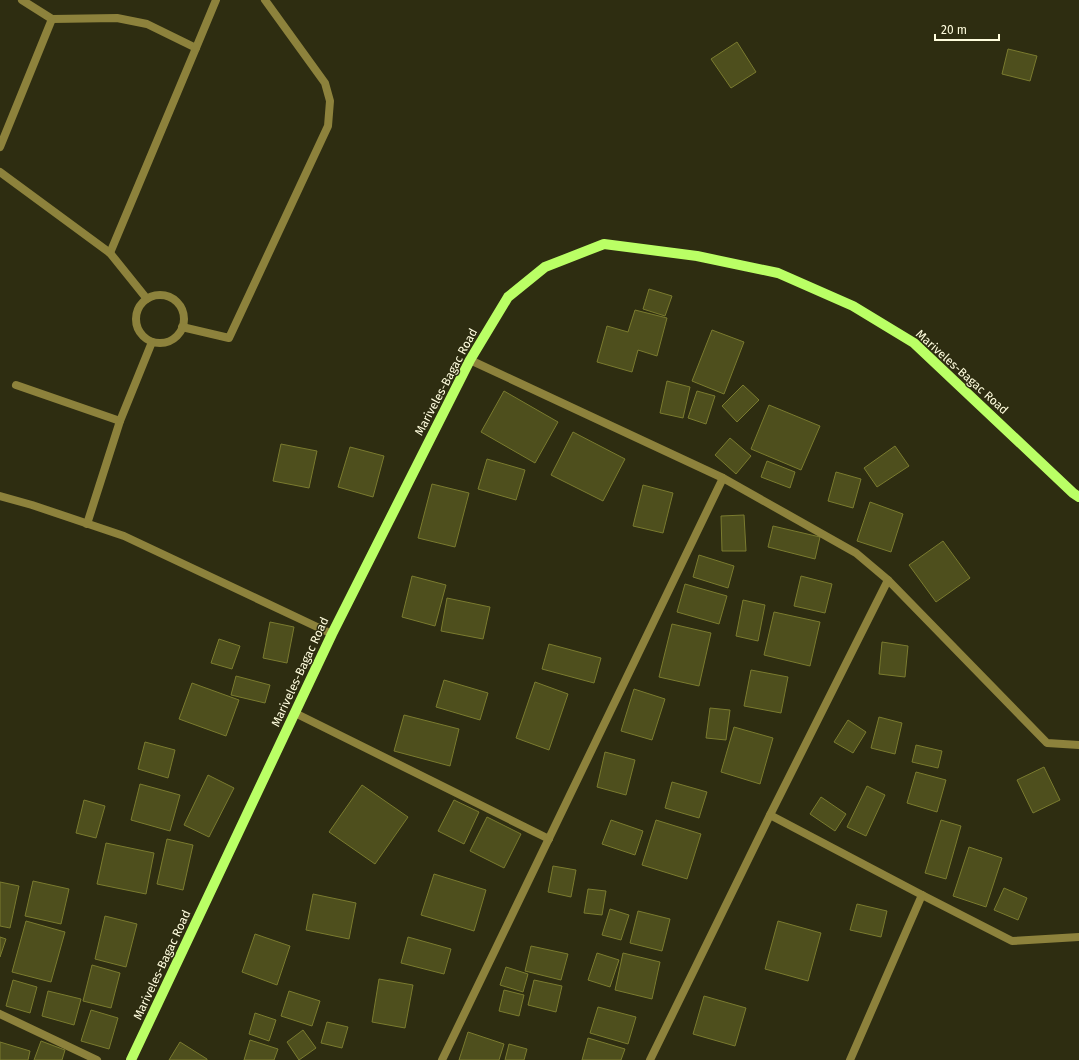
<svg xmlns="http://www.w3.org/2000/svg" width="1079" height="1060" font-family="'Fira Sans',sans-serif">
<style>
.building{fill:#4e4f1d;stroke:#7a7b2f}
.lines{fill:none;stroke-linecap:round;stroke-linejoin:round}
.service{stroke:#8d823c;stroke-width:8}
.minor{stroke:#8d823c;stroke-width:8}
.primary{stroke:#baff65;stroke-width:10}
.labels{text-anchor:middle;stroke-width:3;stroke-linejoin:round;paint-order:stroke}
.street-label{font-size:12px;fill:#fffdde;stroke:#2e2d11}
</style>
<rect width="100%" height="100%" fill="#2e2d11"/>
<!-- building -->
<g class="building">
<path d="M 737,42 L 756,72 L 731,88 L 711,59 Z"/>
<path d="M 1008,49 L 1037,56 L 1030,81 L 1002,74 Z"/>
<path d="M 649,289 L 672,296 L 665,316 L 643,309 Z"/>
<path d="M 635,310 L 667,318 L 657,356 L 638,350 L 632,372 L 597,362 L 607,326 L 628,332 Z"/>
<path d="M 712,330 L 744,342 L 724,394 L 692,381 Z"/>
<path d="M 667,381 L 690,387 L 683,418 L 660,413 Z"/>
<path d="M 743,385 L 759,400 L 737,422 L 722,406 Z"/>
<path d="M 504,391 L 558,422 L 535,463 L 481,432 Z"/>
<path d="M 697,391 L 715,396 L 706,424 L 688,418 Z"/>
<path d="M 769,405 L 820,426 L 801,470 L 751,449 Z"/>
<path d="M 573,432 L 625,459 L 603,501 L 551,475 Z"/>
<path d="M 730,438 L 751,456 L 736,474 L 715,455 Z"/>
<path d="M 281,444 L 317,451 L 309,488 L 273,481 Z"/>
<path d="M 895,446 L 909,466 L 877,487 L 864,468 Z"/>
<path d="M 350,447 L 384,456 L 373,497 L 338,487 Z"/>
<path d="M 487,459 L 525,470 L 516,500 L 478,489 Z"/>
<path d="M 767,461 L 795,472 L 790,488 L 761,477 Z"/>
<path d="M 836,472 L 861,479 L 853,508 L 828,501 Z"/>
<path d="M 432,484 L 469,493 L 455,547 L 418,538 Z"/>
<path d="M 643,485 L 673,493 L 663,533 L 633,526 Z"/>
<path d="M 870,502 L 903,514 L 891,552 L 857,541 Z"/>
<path d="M 744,515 L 746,551 L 722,551 L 721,516 Z"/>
<path d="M 773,526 L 820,537 L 815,559 L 768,547 Z"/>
<path d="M 943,541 L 970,578 L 936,602 L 909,565 Z"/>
<path d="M 699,555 L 734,566 L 728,588 L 693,577 Z"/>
<path d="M 412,576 L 446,585 L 435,626 L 402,617 Z"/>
<path d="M 801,576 L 832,584 L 825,613 L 794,606 Z"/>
<path d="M 685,584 L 727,596 L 719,624 L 677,612 Z"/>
<path d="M 447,598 L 490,607 L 483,639 L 441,631 Z"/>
<path d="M 743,600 L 765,605 L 758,641 L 736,636 Z"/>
<path d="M 774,612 L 820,622 L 810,666 L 764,655 Z"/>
<path d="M 270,622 L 294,627 L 287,663 L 263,658 Z"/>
<path d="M 672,624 L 711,633 L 699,686 L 659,677 Z"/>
<path d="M 219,639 L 240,646 L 232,669 L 211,663 Z"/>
<path d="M 882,642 L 908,646 L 905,677 L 879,674 Z"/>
<path d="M 549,644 L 601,658 L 594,683 L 542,669 Z"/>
<path d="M 751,670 L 788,677 L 781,713 L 744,706 Z"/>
<path d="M 236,676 L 270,685 L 265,703 L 231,695 Z"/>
<path d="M 444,680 L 488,693 L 480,720 L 436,707 Z"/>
<path d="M 535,682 L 568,694 L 549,750 L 516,738 Z"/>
<path d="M 192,683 L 239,700 L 226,736 L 179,719 Z"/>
<path d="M 634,689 L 665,699 L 652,740 L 621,731 Z"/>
<path d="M 710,708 L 730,710 L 726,740 L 706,738 Z"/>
<path d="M 404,715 L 459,729 L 450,766 L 394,751 Z"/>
<path d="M 879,717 L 902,723 L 895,754 L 871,748 Z"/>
<path d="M 848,720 L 866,732 L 853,753 L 834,742 Z"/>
<path d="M 734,727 L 773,738 L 760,784 L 721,772 Z"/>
<path d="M 145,742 L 175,750 L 168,778 L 138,769 Z"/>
<path d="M 916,745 L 942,751 L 938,768 L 912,762 Z"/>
<path d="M 605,752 L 635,760 L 626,795 L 597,787 Z"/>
<path d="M 1044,767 L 1060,800 L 1033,813 L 1017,780 Z"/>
<path d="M 916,772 L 946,780 L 937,812 L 907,803 Z"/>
<path d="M 208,775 L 234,788 L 209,837 L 184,825 Z"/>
<path d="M 672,782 L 707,792 L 699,818 L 665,808 Z"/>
<path d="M 140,784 L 180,795 L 170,831 L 131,820 Z"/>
<path d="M 362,785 L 408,817 L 375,864 L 329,832 Z"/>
<path d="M 867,786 L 885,795 L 866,836 L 847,827 Z"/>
<path d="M 821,797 L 846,814 L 835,831 L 810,814 Z"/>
<path d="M 84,800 L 105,806 L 96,838 L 76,833 Z"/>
<path d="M 454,800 L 479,812 L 464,844 L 438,831 Z"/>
<path d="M 487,817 L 521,834 L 504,868 L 470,851 Z"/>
<path d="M 611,820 L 643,831 L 635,855 L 602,844 Z"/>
<path d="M 656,820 L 701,834 L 687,879 L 642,865 Z"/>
<path d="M 941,820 L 961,826 L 946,879 L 925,873 Z"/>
<path d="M 167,839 L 193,845 L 183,890 L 157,884 Z"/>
<path d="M 106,843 L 154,853 L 146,894 L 97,884 Z"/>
<path d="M 969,847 L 1002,858 L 986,907 L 953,896 Z"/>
<path d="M 553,866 L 576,870 L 571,897 L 548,892 Z"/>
<path d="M 434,874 L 486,890 L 474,931 L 421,915 Z"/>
<path d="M 33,881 L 69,889 L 61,924 L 25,916 Z"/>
<path d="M 0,882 L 19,886 L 10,928 L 0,926 Z"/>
<path d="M 1004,888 L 1027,898 L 1018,920 L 994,910 Z"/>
<path d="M 588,889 L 606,891 L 602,915 L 584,913 Z"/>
<path d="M 313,894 L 356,903 L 349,939 L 306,930 Z"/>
<path d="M 857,904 L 887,911 L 881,937 L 850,930 Z"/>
<path d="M 610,909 L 629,915 L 621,940 L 602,935 Z"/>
<path d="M 638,911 L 670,919 L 662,951 L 630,943 Z"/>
<path d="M 105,916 L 137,924 L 126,967 L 95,959 Z"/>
<path d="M 26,921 L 65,932 L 51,982 L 12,972 Z"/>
<path d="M 778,921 L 821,933 L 808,981 L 765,969 Z"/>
<path d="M 255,934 L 290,946 L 277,985 L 242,972 Z"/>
<path d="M 0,937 L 6,939 L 0,957 Z"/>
<path d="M 408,937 L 451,949 L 444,974 L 401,963 Z"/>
<path d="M 531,946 L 568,954 L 561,980 L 525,971 Z"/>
<path d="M 597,953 L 619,960 L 610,987 L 588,980 Z"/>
<path d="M 623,953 L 660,962 L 652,999 L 615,990 Z"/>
<path d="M 92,965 L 120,973 L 111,1008 L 83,1001 Z"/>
<path d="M 506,967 L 528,974 L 523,992 L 500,985 Z"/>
<path d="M 379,979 L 413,985 L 405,1028 L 372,1022 Z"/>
<path d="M 13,980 L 37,987 L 30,1013 L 6,1006 Z"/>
<path d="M 534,980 L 562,986 L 556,1012 L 528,1005 Z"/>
<path d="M 504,990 L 524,995 L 519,1016 L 499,1011 Z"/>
<path d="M 48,991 L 81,999 L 74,1025 L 42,1016 Z"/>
<path d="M 289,991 L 320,1001 L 312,1026 L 281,1016 Z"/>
<path d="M 704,996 L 746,1008 L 735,1046 L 693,1034 Z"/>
<path d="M 598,1007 L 636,1017 L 628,1044 L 590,1033 Z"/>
<path d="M 91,1010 L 118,1018 L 109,1049 L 81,1041 Z"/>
<path d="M 255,1013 L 276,1020 L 269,1041 L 249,1034 Z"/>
<path d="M 327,1022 L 348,1027 L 342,1048 L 321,1043 Z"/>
<path d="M 303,1030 L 316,1048 L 299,1060 L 287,1042 Z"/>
<path d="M 468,1032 L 504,1044 L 499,1060 L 459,1060 Z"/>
<path d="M 588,1038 L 625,1049 L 621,1060 L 582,1060 Z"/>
<path d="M 250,1040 L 278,1049 L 274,1060 L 244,1060 Z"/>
<path d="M 41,1041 L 65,1050 L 62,1060 L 34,1060 Z"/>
<path d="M 0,1042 L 30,1051 L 28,1060 L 0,1060 Z"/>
<path d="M 180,1042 L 207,1059 L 207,1060 L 169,1060 Z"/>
<path d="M 509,1044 L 527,1049 L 524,1060 L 505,1060 Z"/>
</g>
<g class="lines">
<!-- service -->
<g class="service">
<path d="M 52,19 L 117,18 L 147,24 L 196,48 L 110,253"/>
<path d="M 196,48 L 216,0"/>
<path d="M 0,147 L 52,19 L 22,0"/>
<path d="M 0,172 L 110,253 L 147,299"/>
<circle cx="160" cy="319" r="24"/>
<path d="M 182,327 L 229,338 L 328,126 L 330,101 L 325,83 L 265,0"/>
<path d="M 16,385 L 120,421"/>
<path d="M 87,524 L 120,421 L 152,342"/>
<path d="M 295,713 L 549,839"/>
</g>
<!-- minor -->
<g class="minor">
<path d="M 470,360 L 723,478 L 856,553 L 888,580 L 1047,743 L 1079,745"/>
<path d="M 0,496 L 32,505 L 124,536 L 332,634"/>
<path d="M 770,815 L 922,895 L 1012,941 L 1079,937"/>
<path d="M 0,1014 L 97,1060"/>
<path d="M 442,1060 L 723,478"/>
<path d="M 650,1060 L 770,815 L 888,580"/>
<path d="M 850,1060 L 922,895"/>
</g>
<!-- primary -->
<path class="primary" d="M 131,1060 L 332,634 L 470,360 L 508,297 L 545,267 L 604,244 L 697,256 L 778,273 L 853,306 L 914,343 L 1073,493 L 1079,497"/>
</g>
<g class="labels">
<!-- street labels -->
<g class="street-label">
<text transform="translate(962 372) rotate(42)" y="4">Mariveles-Bagac Road</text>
<text transform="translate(446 382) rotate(-62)" y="4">Mariveles-Bagac Road</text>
<text transform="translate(300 672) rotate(-65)" y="4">Mariveles-Bagac Road</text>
<text transform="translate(162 965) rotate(-65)" y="4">Mariveles-Bagac Road</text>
</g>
</g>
<!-- scale -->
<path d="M935 34v6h64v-6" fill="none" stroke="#fffdde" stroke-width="2"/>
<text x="941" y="34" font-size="12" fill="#fffdde" stroke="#2e2d11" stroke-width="3" paint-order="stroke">20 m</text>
</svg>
